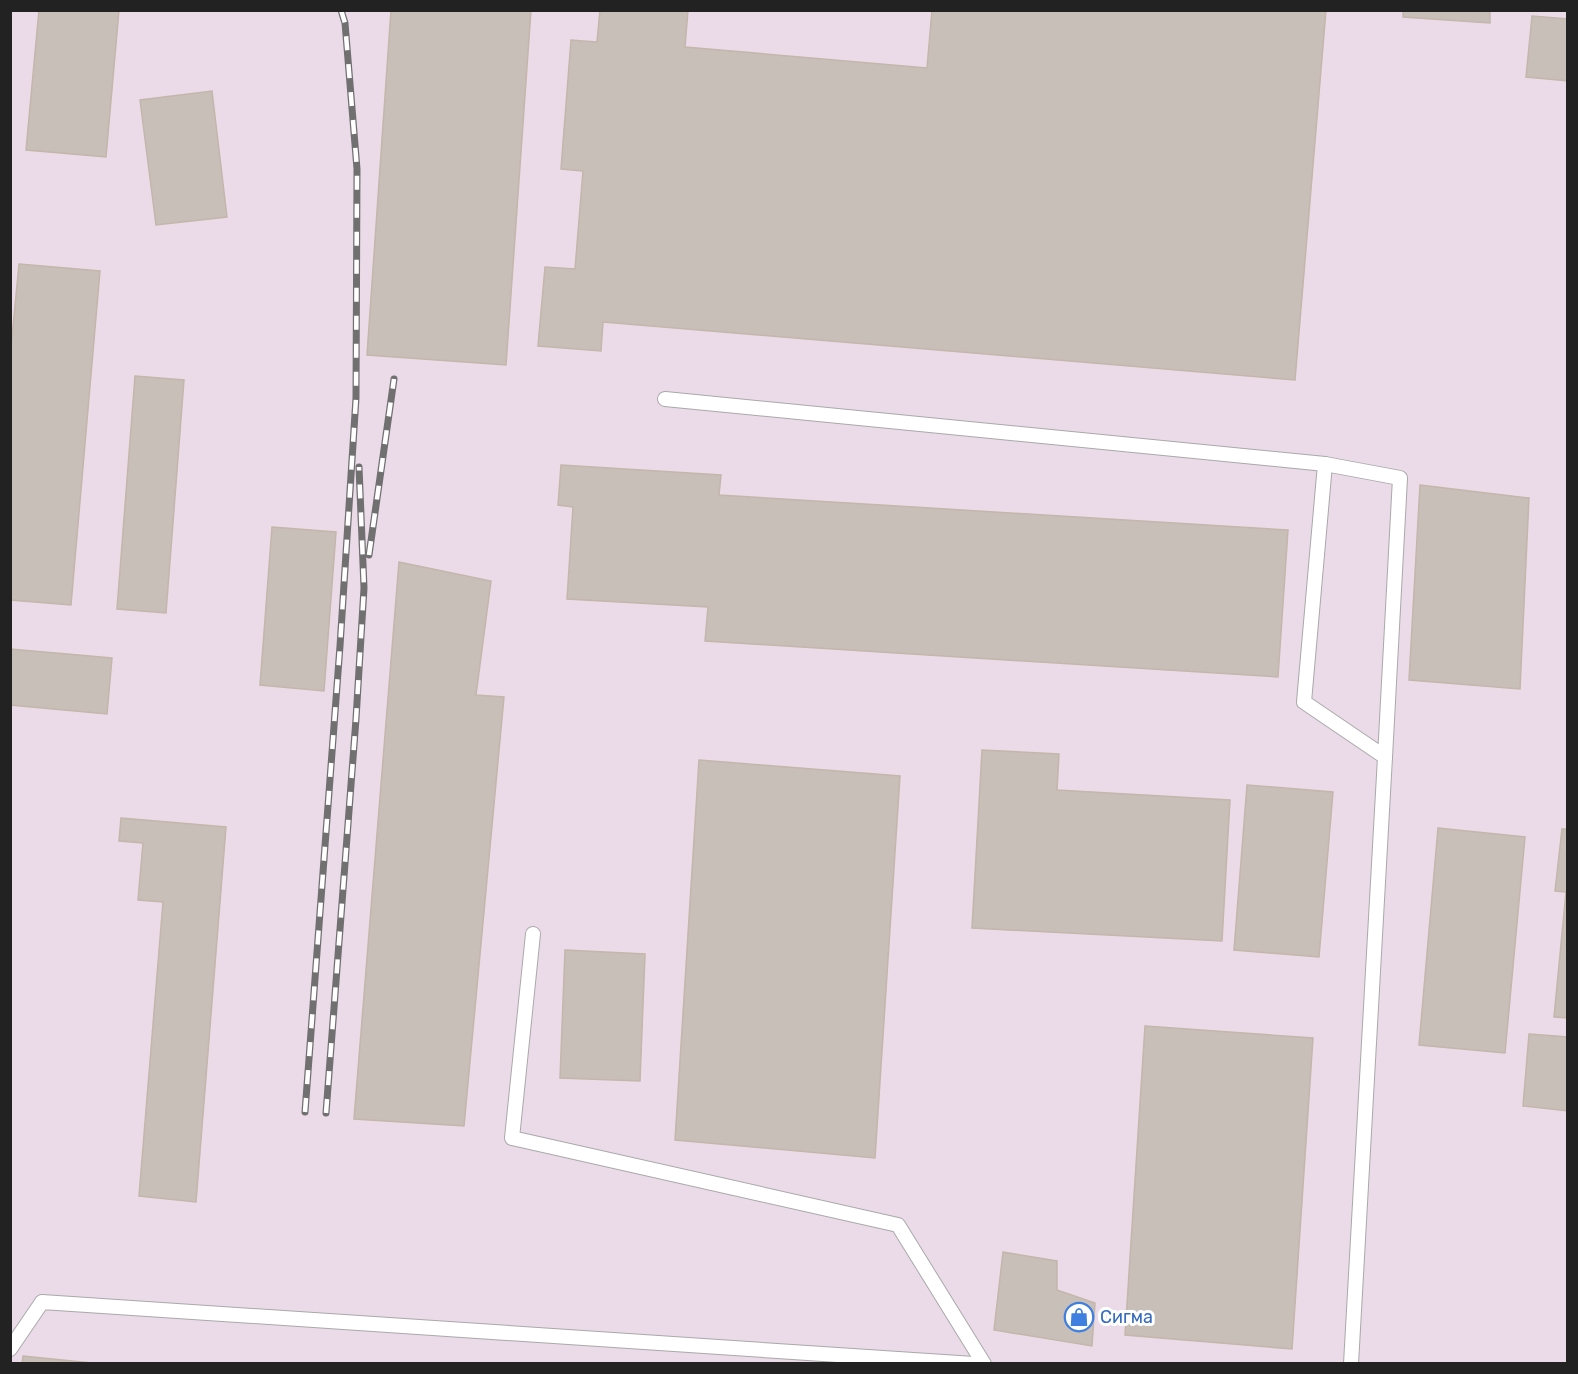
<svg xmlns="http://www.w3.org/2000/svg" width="1578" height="1374" font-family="Rubik,sans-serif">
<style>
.industrial{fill:#ebdbe8}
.building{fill:#c7bfb8;stroke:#c4b6ab;stroke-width:1.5}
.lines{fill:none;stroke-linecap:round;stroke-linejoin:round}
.lane-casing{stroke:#a9a9a9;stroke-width:16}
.lane{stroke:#fff;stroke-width:14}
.rail-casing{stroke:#707070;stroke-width:7}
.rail{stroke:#fff;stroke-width:4.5;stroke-dasharray:14;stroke-linecap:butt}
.labels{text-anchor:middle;stroke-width:6;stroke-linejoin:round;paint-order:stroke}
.shop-label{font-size:18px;fill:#366cbe;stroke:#fff;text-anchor:start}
</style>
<rect width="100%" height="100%" fill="#f2efe9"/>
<!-- industrial -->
<rect class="industrial" x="11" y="11" width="1556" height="1352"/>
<!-- building -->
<g class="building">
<path d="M 39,10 L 119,10 L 106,157 L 26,150 Z"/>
<path d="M 391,10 L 531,10 L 506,365 L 367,355 Z"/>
<path d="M 600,10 L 688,10 L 685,47 L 927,68 L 932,10 L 1326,10 L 1295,380 L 603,322 L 601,351 L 538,346 L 545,267 L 575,269 L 583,171 L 561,169 L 571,40 L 597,42 Z"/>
<path d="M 1403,10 L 1490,10 L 1490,23 L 1403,17 Z"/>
<path d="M 1532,16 L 1568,19 L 1568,81 L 1526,77 Z"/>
<path d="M 212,91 L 227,217 L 156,225 L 140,100 Z"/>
<path d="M 19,264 L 100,271 L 71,605 L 10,600 L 10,358 Z"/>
<path d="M 135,376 L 184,380 L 166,613 L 117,609 Z"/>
<path d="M 561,465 L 721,475 L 719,495 L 1288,530 L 1278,677 L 705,641 L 708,607 L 567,599 L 573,507 L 558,505 Z"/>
<path d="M 1420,485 L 1529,498 L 1520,689 L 1409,680 Z"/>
<path d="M 272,527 L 336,532 L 324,691 L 260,685 Z"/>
<path d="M 399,562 L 491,581 L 476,695 L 504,697 L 464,1126 L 354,1119 Z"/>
<path d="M 10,649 L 112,658 L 107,714 L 10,705 Z"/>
<path d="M 982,750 L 1059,754 L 1057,790 L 1230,800 L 1222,941 L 972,928 Z"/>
<path d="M 699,760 L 900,776 L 875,1158 L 675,1140 Z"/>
<path d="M 1247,785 L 1333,792 L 1319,957 L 1234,950 Z"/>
<path d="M 121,818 L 226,827 L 196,1202 L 139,1196 L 163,902 L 138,900 L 143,843 L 119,841 Z"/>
<path d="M 1438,828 L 1525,837 L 1505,1053 L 1419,1045 Z"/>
<path d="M 1562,829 L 1568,829 L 1568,1018 L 1554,1017 L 1566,892 L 1555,891 Z"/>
<path d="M 565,950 L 645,954 L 640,1081 L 560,1078 Z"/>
<path d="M 1145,1026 L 1313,1038 L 1292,1349 L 1125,1335 Z"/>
<path d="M 1529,1034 L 1568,1037 L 1568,1111 L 1523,1106 Z"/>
<path d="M 1003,1252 L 1057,1261 L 1057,1290 L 1095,1303 L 1092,1346 L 994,1330 Z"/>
<path d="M 23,1356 L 102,1364 L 22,1364 Z"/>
</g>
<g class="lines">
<!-- lane casing -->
<g class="lane-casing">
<g id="lane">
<path d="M 665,399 L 1325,464 L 1304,702 L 1385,757 L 1351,1364"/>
<path d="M 1325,464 L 1400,478 L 1385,757"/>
<path d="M 533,934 L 512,1138 L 898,1225 L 984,1364"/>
<path d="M 10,1349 L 42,1302 L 974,1364"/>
</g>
</g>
<!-- lane -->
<use href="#lane" class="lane"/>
<!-- rail casing -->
<g class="rail-casing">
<g id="rail">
<path d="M 369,555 L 394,379"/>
<path d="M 305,1112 L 340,646 L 356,398 L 357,169 L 345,23 L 341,10"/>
<path d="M 326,1113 L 356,719 L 364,588 L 359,467"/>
</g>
</g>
<!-- rail -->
<use href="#rail" class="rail"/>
</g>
<!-- icons -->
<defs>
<g id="shop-ring" transform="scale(1.5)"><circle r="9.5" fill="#fff" stroke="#3f7fe0" stroke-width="1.5"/><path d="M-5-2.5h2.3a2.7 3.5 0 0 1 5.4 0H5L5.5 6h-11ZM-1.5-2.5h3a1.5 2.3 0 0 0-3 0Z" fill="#3f7fe0"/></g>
</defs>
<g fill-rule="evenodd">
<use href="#shop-ring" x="1079" y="1317"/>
</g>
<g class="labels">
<!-- shop labels -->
<g class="shop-label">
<text x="1100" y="1323">Сигма</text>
</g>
</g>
<!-- border -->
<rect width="1578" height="1374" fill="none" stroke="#222222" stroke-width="24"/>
</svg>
